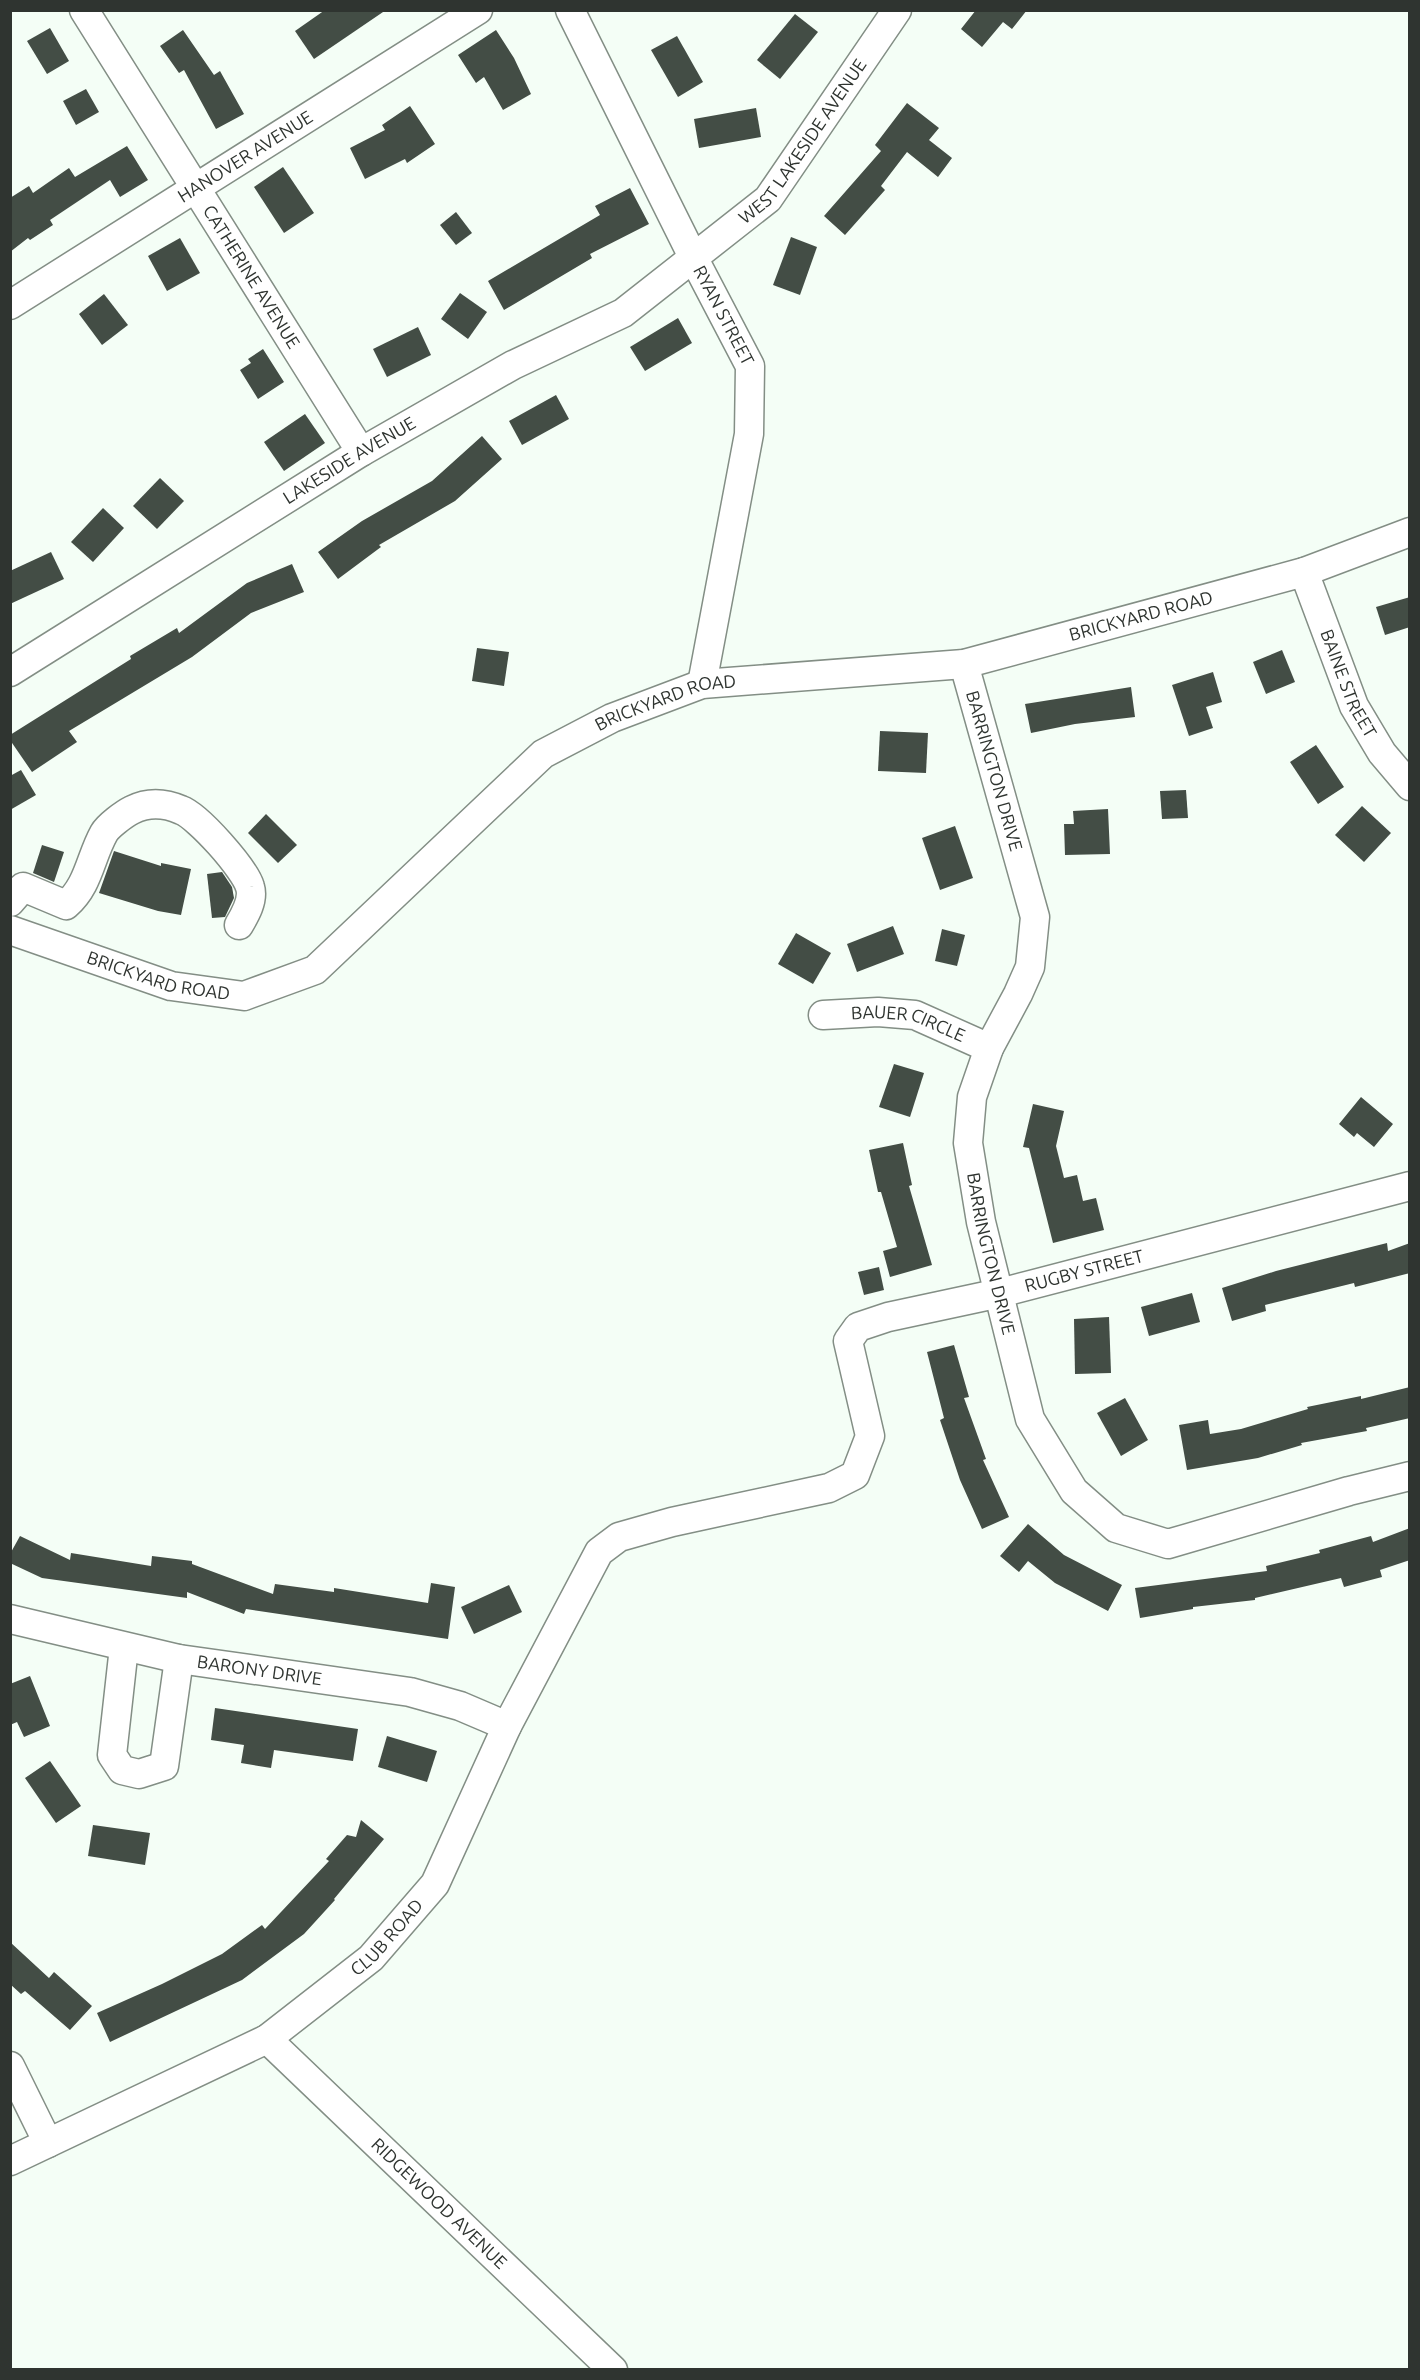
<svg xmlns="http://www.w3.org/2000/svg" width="1420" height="2380" font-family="Ubuntu,sans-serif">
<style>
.building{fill:#434d45}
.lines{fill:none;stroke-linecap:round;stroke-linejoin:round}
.minor-casing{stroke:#838e85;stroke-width:31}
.minor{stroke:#fff;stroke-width:28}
.labels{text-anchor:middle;stroke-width:6;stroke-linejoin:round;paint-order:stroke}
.street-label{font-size:18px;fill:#2f3430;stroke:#fff}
</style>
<rect width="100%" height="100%" fill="#f4fef6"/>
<!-- building -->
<g class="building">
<path d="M 325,10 L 386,10 L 314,59 L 295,31 Z"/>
<path d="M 976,10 L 1027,10 L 1012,29 L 1003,22 L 982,47 L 961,29 Z"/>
<path d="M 795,14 L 818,32 L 780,79 L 757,60 Z"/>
<path d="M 50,28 L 69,61 L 47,74 L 27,41 Z"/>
<path d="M 183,30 L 214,75 L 220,71 L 244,114 L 216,129 L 184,70 L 179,73 L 160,46 Z"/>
<path d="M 496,30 L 514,58 L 531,94 L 503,110 L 484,77 L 476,83 L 458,55 Z"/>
<path d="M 677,36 L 703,82 L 678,97 L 651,50 Z"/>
<path d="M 86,89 L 99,112 L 76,125 L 63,101 Z"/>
<path d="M 907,103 L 939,128 L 929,140 L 952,158 L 938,177 L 907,152 L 881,186 L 885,190 L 845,235 L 824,216 L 881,151 L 875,145 Z"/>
<path d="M 410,106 L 435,144 L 407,163 L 405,159 L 365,179 L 350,148 L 385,130 L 382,125 Z"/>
<path d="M 756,108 L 761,137 L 699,148 L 694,119 Z"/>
<path d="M 127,146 L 148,180 L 120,197 L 110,180 L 50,220 L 53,225 L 30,240 L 28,238 L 10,252 L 10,198 L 29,186 L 33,193 L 69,168 L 75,177 Z"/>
<path d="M 283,167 L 314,213 L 284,233 L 254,187 Z"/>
<path d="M 630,188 L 649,224 L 590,254 L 592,258 L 504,310 L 488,281 L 600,215 L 595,206 Z"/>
<path d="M 456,212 L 472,233 L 456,245 L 440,225 Z"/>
<path d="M 791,237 L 817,247 L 800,295 L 773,285 Z"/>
<path d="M 180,238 L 200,273 L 167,291 L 148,256 Z"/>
<path d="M 460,293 L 487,312 L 468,339 L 441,319 Z"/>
<path d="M 104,294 L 128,325 L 102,345 L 79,314 Z"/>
<path d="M 678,318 L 692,343 L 645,371 L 630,347 Z"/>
<path d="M 418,327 L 431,355 L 387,377 L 373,349 Z"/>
<path d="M 263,349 L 284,382 L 258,399 L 240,370 L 251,363 L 248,359 Z"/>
<path d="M 556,395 L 569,419 L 522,445 L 509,421 Z"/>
<path d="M 305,414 L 325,443 L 284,471 L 264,442 Z"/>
<path d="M 482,436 L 502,459 L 455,501 L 379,545 L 381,547 L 338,579 L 318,552 L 362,521 L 432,481 Z"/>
<path d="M 160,478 L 184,501 L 157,529 L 133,506 Z"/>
<path d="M 103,508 L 124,528 L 93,562 L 71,542 Z"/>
<path d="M 51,552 L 64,579 L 10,604 L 10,571 Z"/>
<path d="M 292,564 L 304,592 L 251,613 L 192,657 L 69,731 L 77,742 L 32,772 L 10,740 L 10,735 L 131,659 L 130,656 L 177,628 L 179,633 L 247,583 Z"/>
<path d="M 1410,597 L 1410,627 L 1385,635 L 1376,607 Z"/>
<path d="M 477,648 L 509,652 L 504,686 L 472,681 Z"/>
<path d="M 1282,650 L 1295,682 L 1266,694 L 1253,662 Z"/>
<path d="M 1213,672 L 1222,702 L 1206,707 L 1213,728 L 1189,736 L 1172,685 Z"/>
<path d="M 1131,687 L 1135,717 L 1075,724 L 1031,733 L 1025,704 Z"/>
<path d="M 880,731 L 928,733 L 926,773 L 878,771 Z"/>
<path d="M 1316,745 L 1344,787 L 1318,804 L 1290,762 Z"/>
<path d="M 21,770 L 36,795 L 10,810 L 10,776 Z"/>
<path d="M 1186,790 L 1188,818 L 1162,819 L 1160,791 Z"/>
<path d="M 1362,806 L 1391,833 L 1364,862 L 1335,835 Z"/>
<path d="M 1108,809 L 1110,854 L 1065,855 L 1064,824 L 1074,824 L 1073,811 Z"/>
<path d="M 266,814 L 297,845 L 278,863 L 248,833 Z"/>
<path d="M 955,826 L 973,878 L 940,890 L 922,838 Z"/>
<path d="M 42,845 L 64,852 L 54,882 L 33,873 Z"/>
<path d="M 114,851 L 161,866 L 161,863 L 191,869 L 181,915 L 158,911 L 99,893 Z"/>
<path d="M 222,872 L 232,887 L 234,898 L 225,917 L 212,918 L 207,874 Z"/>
<path d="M 893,926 L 904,954 L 857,972 L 847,944 Z"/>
<path d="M 942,929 L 965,935 L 957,966 L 935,961 Z"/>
<path d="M 796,933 L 831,953 L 813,984 L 778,964 Z"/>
<path d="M 894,1064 L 924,1073 L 910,1117 L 879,1107 Z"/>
<path d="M 1361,1097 L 1393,1124 L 1374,1147 L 1357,1133 L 1354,1137 L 1339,1124 Z"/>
<path d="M 1033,1104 L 1064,1111 L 1056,1146 L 1064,1178 L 1077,1175 L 1083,1201 L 1096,1198 L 1104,1230 L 1053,1243 L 1029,1148 L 1023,1147 Z"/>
<path d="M 903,1143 L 912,1185 L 909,1186 L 932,1265 L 890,1277 L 883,1251 L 897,1247 L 881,1192 L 878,1192 L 869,1150 Z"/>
<path d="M 1387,1243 L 1388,1251 L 1410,1243 L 1410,1273 L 1355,1287 L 1354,1283 L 1265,1305 L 1266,1311 L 1232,1321 L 1222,1288 L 1276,1271 Z"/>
<path d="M 879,1267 L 884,1290 L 864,1295 L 858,1272 Z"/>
<path d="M 1192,1293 L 1200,1322 L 1149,1336 L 1141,1307 Z"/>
<path d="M 1109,1317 L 1111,1373 L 1075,1374 L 1074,1319 Z"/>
<path d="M 954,1345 L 969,1397 L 964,1398 L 986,1459 L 983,1460 L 1009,1517 L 982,1529 L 960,1480 L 940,1420 L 944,1418 L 927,1352 Z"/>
<path d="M 1410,1387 L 1410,1418 L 1366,1428 L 1367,1431 L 1301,1443 L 1302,1445 L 1258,1458 L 1187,1470 L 1179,1425 L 1208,1420 L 1210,1434 L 1241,1429 L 1308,1409 L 1307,1407 L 1361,1396 L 1361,1399 Z"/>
<path d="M 1125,1398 L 1148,1440 L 1121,1456 L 1097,1413 Z"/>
<path d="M 1028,1524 L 1064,1555 L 1122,1585 L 1108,1611 L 1055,1583 L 1028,1561 L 1019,1572 L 1000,1556 Z"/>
<path d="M 1410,1528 L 1410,1560 L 1380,1570 L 1382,1577 L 1344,1587 L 1341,1578 L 1255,1598 L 1255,1600 L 1193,1607 L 1193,1609 L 1140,1618 L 1135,1588 L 1267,1571 L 1266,1566 L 1320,1553 L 1319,1550 L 1371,1536 L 1373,1542 Z"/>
<path d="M 20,1536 L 70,1560 L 71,1553 L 151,1566 L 152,1556 L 192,1561 L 192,1564 L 273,1594 L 275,1584 L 334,1592 L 334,1588 L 428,1603 L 431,1583 L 455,1587 L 448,1639 L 246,1609 L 244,1614 L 187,1592 L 187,1598 L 42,1578 L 10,1563 L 10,1554 Z"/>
<path d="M 509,1585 L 522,1612 L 474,1634 L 461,1607 Z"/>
<path d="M 30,1676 L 50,1726 L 24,1737 L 17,1722 L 10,1725 L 10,1684 Z"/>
<path d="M 215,1708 L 358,1729 L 353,1761 L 274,1750 L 271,1768 L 241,1763 L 244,1745 L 211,1740 Z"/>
<path d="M 387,1736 L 437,1751 L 427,1782 L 378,1767 Z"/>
<path d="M 50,1761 L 81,1806 L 56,1823 L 25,1778 Z"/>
<path d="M 361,1820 L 384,1839 L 334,1899 L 335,1900 L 304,1934 L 242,1980 L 110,2042 L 97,2013 L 162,1984 L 222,1954 L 262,1925 L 265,1929 L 329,1861 L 326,1859 L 347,1835 L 356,1837 Z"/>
<path d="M 93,1825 L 150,1833 L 145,1865 L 88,1856 Z"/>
<path d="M 10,1942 L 49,1978 L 54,1972 L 92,2006 L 70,2030 L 25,1991 L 21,1994 L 10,1984 Z"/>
</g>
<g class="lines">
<!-- minor casing -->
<g class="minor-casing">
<g id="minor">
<path id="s1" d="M 84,10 L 361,452"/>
<path id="s2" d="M 570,10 L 693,257 L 750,366 L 749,434 L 702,684"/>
<path id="s3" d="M 10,305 L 478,10"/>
<path id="s4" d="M 1304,572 L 1354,706 L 1382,753 L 1410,786"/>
<path id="s5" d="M 964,664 L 1035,917 L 1030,967 L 1018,994 L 989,1048 L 972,1097 L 968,1143 L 981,1222 L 1030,1419 L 1074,1491 L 1116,1528 L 1168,1544 L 1349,1491 L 1410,1476"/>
<path id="s6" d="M 10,672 L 361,452 L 513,365 L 623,313 L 768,199 L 897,10"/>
<path d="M 10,902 L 23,887 L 66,905 C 89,885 90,858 104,833 C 108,826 124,814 132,810 C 148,802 165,803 181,810 C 198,816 245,869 250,887 C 254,900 245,915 239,925"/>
<path id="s7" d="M 10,930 L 171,986 L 244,996 L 315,970 L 543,754 L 612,718 L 702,684 L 964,664 L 1304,572 L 1410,532"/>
<path id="s8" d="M 823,1015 L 878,1012 L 915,1015 L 989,1048"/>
<path id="s9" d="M 10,1619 L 179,1659 L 410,1692 L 460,1706 L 507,1726"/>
<path d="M 124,1647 L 112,1755 L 122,1770 L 139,1774 L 164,1766 L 179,1659"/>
<path id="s10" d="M 267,2039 L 613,2370"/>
<path d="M 10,2066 L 48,2143"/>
<path id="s11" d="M 10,2161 L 267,2039 L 371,1958 L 435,1884 L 507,1726 L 599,1552 L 619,1537 L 672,1522 L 829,1488 L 855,1475 L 870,1436 L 848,1341 L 858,1327 L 888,1317 L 1000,1293 L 1410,1186"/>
</g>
</g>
<!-- minor -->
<use href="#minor" class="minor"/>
</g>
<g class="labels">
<!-- street labels -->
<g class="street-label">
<text dy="6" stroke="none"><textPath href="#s6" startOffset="962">WEST LAKESIDE AVENUE</textPath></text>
<text dy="6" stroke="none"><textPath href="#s3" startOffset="278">HANOVER AVENUE</textPath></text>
<text dy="6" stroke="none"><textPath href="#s1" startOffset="315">CATHERINE AVENUE</textPath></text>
<text dy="6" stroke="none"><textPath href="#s2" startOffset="342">RYAN STREET</textPath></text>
<text dy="6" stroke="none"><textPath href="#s6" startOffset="400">LAKESIDE AVENUE</textPath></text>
<text dy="6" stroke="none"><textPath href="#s7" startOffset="1254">BRICKYARD ROAD</textPath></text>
<text dy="6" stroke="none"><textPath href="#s4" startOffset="120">BAINE STREET</textPath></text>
<text dy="6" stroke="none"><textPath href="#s7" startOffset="768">BRICKYARD ROAD</textPath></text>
<text dy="6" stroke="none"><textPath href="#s5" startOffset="111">BARRINGTON DRIVE</textPath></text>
<text dy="6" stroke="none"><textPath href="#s7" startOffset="156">BRICKYARD ROAD</textPath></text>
<text dy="6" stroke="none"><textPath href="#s8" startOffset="87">BAUER CIRCLE</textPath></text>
<text dy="6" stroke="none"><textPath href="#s5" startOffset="615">BARRINGTON DRIVE</textPath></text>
<text dy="6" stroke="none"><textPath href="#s11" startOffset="1544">RUGBY STREET</textPath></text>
<text dy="6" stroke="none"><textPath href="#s9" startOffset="255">BARONY DRIVE</textPath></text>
<text dy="6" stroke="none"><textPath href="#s11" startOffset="442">CLUB ROAD</textPath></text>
<text dy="6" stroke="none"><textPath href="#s10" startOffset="238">RIDGEWOOD AVENUE</textPath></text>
</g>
</g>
<!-- border -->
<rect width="1420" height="2380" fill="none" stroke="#2f3430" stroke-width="24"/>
</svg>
